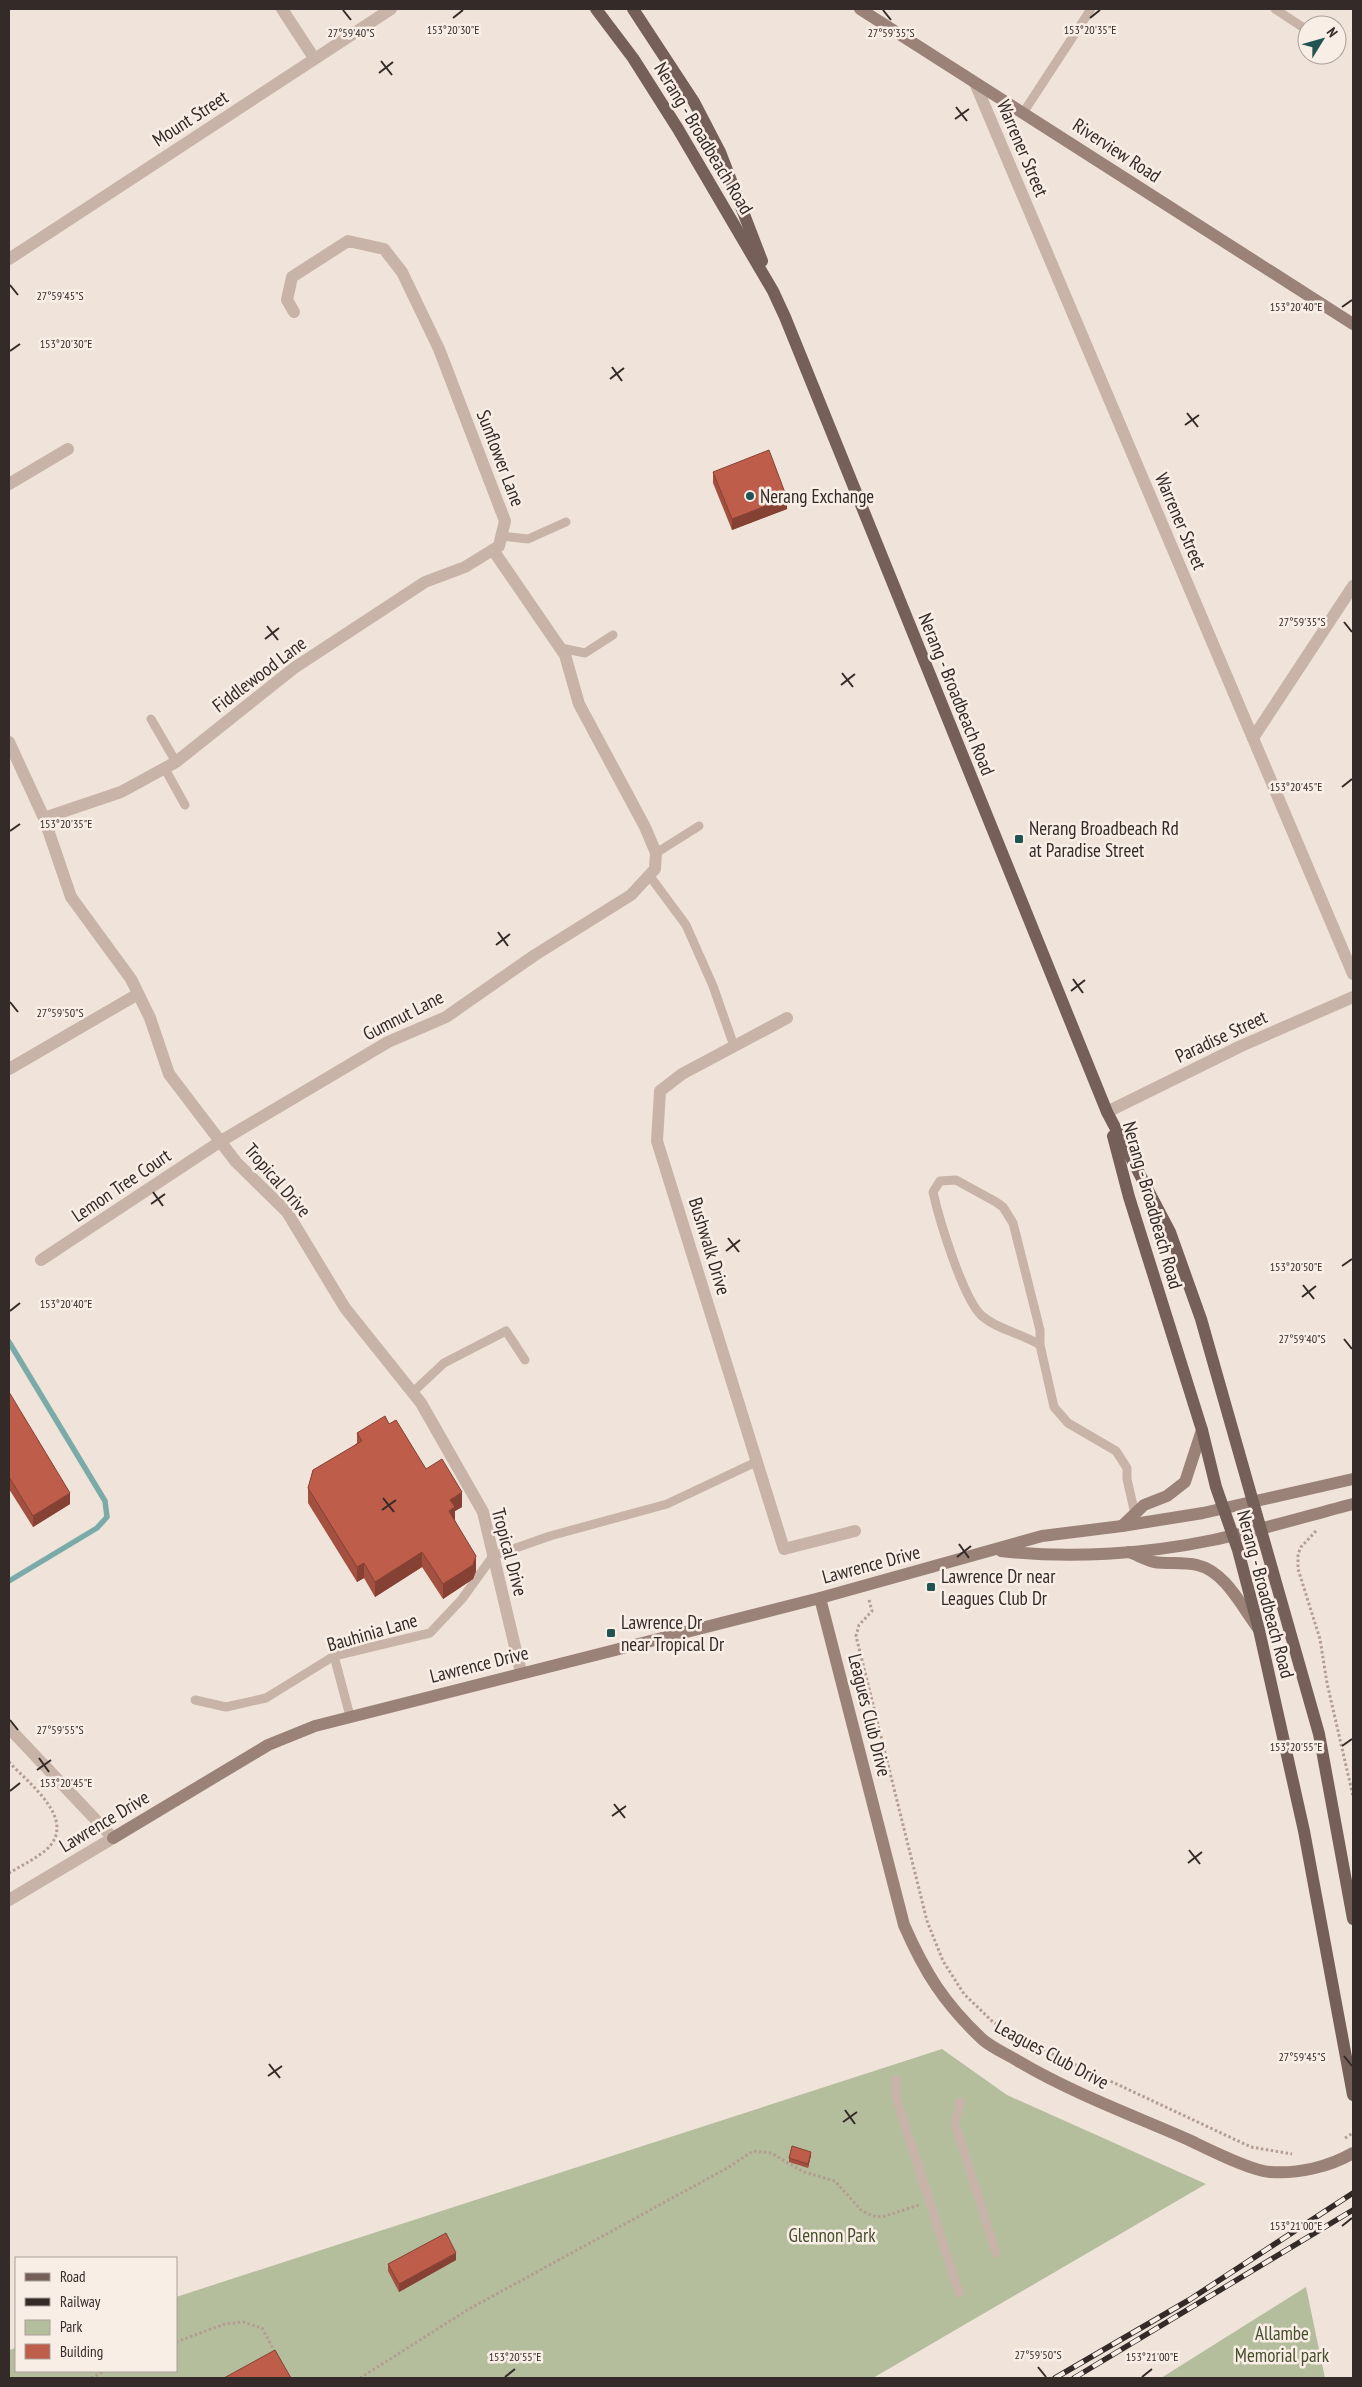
<svg xmlns="http://www.w3.org/2000/svg" width="1362" height="2387" font-family="'PT Sans Narrow',sans-serif">
<style>
.green{fill:#b5be9c}
.lines{fill:none;stroke-linecap:round;stroke-linejoin:round}
.stream{stroke:#7baba9;stroke-width:5.5}
.path{stroke:#b39d92;stroke-width:3;stroke-dasharray:2.5 2.5;stroke-linecap:butt}
.lane{stroke:#c7b3a7;stroke-width:9}
.street{stroke:#c7b3a7;stroke-width:12}
.secondary{stroke:#9a8279;stroke-width:12}
.primary{stroke:#756059;stroke-width:12}
.rail-casing{stroke:#342a27;stroke-width:5.5}
.rail{stroke:#f8eee6;stroke-width:4;stroke-dasharray:11;stroke-linecap:butt}
.wall{fill:#a35040}
.shaded-wall{fill:#854134}
.building{fill:#be5d4a;stroke:#854134}
.ticks{fill:none;stroke:#342a27;stroke-width:2}
.poi-dot{fill:#205352;stroke:#f8eee6;stroke-width:2}
.labels{text-anchor:middle;stroke-width:5;stroke-linejoin:round;paint-order:stroke}
.street-label{font-size:19px;fill:#342a27;stroke:#f8eee6}
.poi-label{font-size:19px;fill:#342a27;stroke:#f8eee6;text-anchor:start}
.park-label{font-size:19px;fill:#46502d;stroke:#f8eee6}
.ticks-label{font-size:12px;text-anchor:middle;fill:#342a27;stroke:#f8eee6;stroke-width:5;stroke-linejoin:round;paint-order:stroke}
</style>
<rect width="100%" height="100%" fill="#f0e4da"/>
<!-- green -->
<g class="green">
<path d="M 942,2049 L 1007,2095 L 1206,2184 L 873,2378 L 9,2378 L 9,2350 L 16,2348 L 16,2371 L 176,2371 L 176,2297 Z"/>
<path d="M 1306,2287 L 1325,2378 L 1161,2378 Z"/>
</g>
<g class="lines">
<!-- stream -->
<path class="stream" d="M 9,1342 L 105,1501 L 107,1517 L 97,1528 L 9,1581"/>
<!-- path -->
<g class="path">
<path d="M 1316,1531 L 1301,1547 L 1298,1554 L 1298,1569 L 1320,1639 L 1327,1683 L 1353,1796"/>
<path d="M 869,1600 L 872,1611 L 859,1625 L 856,1636 L 927,1921 L 943,1961 L 964,1994 L 993,2022 L 1029,2043 L 1251,2147 L 1292,2154"/>
<path d="M 9,1762 C 29,1784 79,1820 46,1850 C 35,1859 21,1866 9,1873"/>
<path d="M 1345,2138 L 1353,2133"/>
<path d="M 176,2342 L 225,2324 L 243,2322 L 262,2328 L 276,2354"/>
<path d="M 91,2378 L 105,2371"/>
<path d="M 360,2378 L 469,2309 L 729,2167 L 753,2151 L 771,2153 L 804,2172 L 835,2181 L 861,2210 L 868,2214 L 877,2217 L 885,2216 L 919,2205"/>
</g>
<!-- lane -->
<g class="lane">
<path d="M 1275,9 L 1307,30"/>
<path d="M 1023,113 L 1091,9"/>
<path d="M 501,536 L 528,539 L 566,522"/>
<path d="M 561,648 L 585,653 L 613,635"/>
<path d="M 151,719 L 176,762"/>
<path d="M 165,769 L 185,805"/>
<path d="M 656,853 L 699,826"/>
<path d="M 649,875 L 686,925 L 713,986 L 734,1046"/>
<path d="M 1040,1345 C 1021,1333 998,1330 982,1316 C 963,1299 939,1219 933,1192 L 940,1181 L 956,1180 L 996,1202 L 1003,1207 L 1013,1223 L 1040,1330 L 1040,1345 L 1054,1407 L 1068,1423 L 1116,1451 L 1127,1468 L 1127,1479 L 1135,1514"/>
<path d="M 413,1392 L 444,1363 L 506,1331 L 525,1360"/>
<path d="M 334,1656 L 350,1716"/>
<path d="M 195,1700 L 226,1707 L 266,1698 L 334,1656 L 430,1633 L 462,1599 L 493,1556 L 550,1536 L 667,1504 L 756,1462"/>
<path d="M 896,2079 L 896,2097 L 959,2293"/>
<path d="M 960,2102 L 955,2123 L 996,2253"/>
</g>
<!-- street -->
<g class="street">
<path d="M 282,9 L 314,58"/>
<path d="M 975,83 L 1353,974"/>
<path d="M 9,259 L 391,9"/>
<path d="M 9,484 L 68,449"/>
<path d="M 1253,738 L 1353,586"/>
<path d="M 9,742 L 44,818 L 71,897 L 131,979 L 150,1018 L 169,1074 L 236,1162 L 287,1212 L 345,1308 L 421,1403 L 483,1512 L 521,1672"/>
<path d="M 44,818 L 121,792 L 176,762 L 294,668 L 425,582 L 465,567 L 499,546 L 505,521 L 439,349 L 402,272 L 384,249 L 348,241 L 292,277 L 287,300 L 294,312"/>
<path d="M 787,1018 L 682,1074 L 660,1091 L 657,1141 L 784,1549 L 855,1531"/>
<path d="M 9,1069 L 138,994"/>
<path d="M 1107,1112 L 1241,1046 L 1353,997"/>
<path d="M 41,1260 L 221,1141 L 388,1042 L 446,1017 L 535,955 L 631,895 L 655,869 L 656,853 L 645,827 L 579,704 L 565,655 L 493,550"/>
<path d="M 9,1728 L 113,1838 L 9,1900"/>
</g>
<!-- secondary -->
<g class="secondary">
<path d="M 860,9 L 1353,324"/>
<path d="M 1122,1526 L 1144,1505 L 1167,1496 L 1185,1482 L 1202,1430"/>
<path d="M 1001,1551 C 1069,1559 1146,1554 1213,1540 C 1260,1530 1307,1516 1353,1504"/>
<path d="M 1129,1552 C 1137,1555 1146,1560 1154,1562 C 1168,1564 1183,1562 1197,1565 C 1225,1571 1242,1607 1258,1628"/>
<path d="M 820,1598 L 904,1925 C 925,1973 944,2003 982,2039 C 992,2048 1007,2054 1018,2061 C 1072,2093 1132,2115 1189,2140 C 1208,2149 1251,2171 1270,2172 C 1298,2174 1329,2167 1353,2153"/>
<path d="M 113,1838 L 268,1745 L 315,1726 L 820,1598 L 1042,1536 L 1122,1526 L 1203,1513 L 1353,1479"/>
</g>
<!-- primary -->
<g class="primary">
<path d="M 596,9 L 633,58 L 678,129 L 773,291 L 785,317 L 1107,1112 L 1170,1232 L 1201,1319 L 1319,1734 L 1353,1919"/>
<path d="M 633,9 L 694,102 L 720,152 L 762,261"/>
<path d="M 1113,1136 L 1129,1197 L 1202,1430 L 1216,1487 L 1238,1550 L 1259,1630 L 1304,1831 L 1353,2095"/>
</g>
<!-- rail casing -->
<g class="rail-casing">
<g id="rail">
<path d="M 1055,2378 L 1189,2300 L 1353,2193"/>
<path d="M 1074,2378 L 1353,2210"/>
</g>
</g>
<!-- rail -->
<use href="#rail" class="rail"/>
</g>
<!-- wall -->
<g class="wall">
<path d="M 713,472 L 787,509 L 732,530 L 713,483 Z"/>
<path d="M 9,1392 L 70,1504 L 33,1527 L 9,1489 Z"/>
<path d="M 389,1424 L 426,1469 L 462,1507 L 455,1511 L 455,1520 L 476,1571 L 473,1579 L 443,1599 L 422,1567 L 375,1597 L 364,1578 L 357,1582 L 308,1503 L 308,1488 L 357,1443 L 357,1433 Z"/>
<path d="M 811,2155 L 808,2168 L 789,2162 L 789,2158 Z"/>
<path d="M 456,2260 L 399,2292 L 388,2271 L 388,2264 Z"/>
</g>
<!-- shaded-wall -->
<g class="shaded-wall">
<path d="M 787,498 L 787,509 L 732,530 L 732,519 Z"/>
<path d="M 462,1492 L 462,1507 L 455,1511 L 455,1522 L 449,1511 L 450,1500 Z"/>
<path d="M 70,1493 L 70,1504 L 33,1527 L 33,1516 Z"/>
<path d="M 422,1552 L 422,1567 L 375,1597 L 375,1582 Z"/>
<path d="M 476,1556 L 476,1571 L 473,1579 L 443,1599 L 443,1584 Z"/>
<path d="M 364,1563 L 364,1578 L 357,1582 L 357,1567 Z"/>
<path d="M 10,1805 L 10,1816 L 9,1817 L 9,1806 Z"/>
<path d="M 811,2152 L 811,2155 L 808,2168 L 808,2164 Z"/>
<path d="M 456,2253 L 456,2260 L 399,2292 L 399,2284 Z"/>
</g>
<!-- building -->
<g class="building">
<path d="M 769,450 L 787,498 L 732,519 L 713,472 Z"/>
<path d="M 9,1392 L 70,1493 L 33,1516 L 9,1477 L 9,1478 Z"/>
<path d="M 385,1416 L 389,1424 L 396,1420 L 426,1469 L 442,1459 L 462,1492 L 450,1500 L 455,1507 L 449,1511 L 476,1556 L 473,1565 L 443,1584 L 422,1552 L 375,1582 L 364,1563 L 357,1567 L 308,1488 L 313,1470 L 362,1441 L 357,1433 Z"/>
<path d="M 792,2146 L 811,2152 L 808,2164 L 789,2158 Z"/>
<path d="M 446,2233 L 456,2253 L 399,2284 L 388,2264 Z"/>
<path d="M 275,2350 L 291,2378 L 224,2378 Z"/>
</g>
<!-- ticks -->
<path class="ticks" d="M 343,10 L 351,20M 883,10 L 891,20M 453,18 L 463,10M 1090,18 L 1100,10M 381,61 L 392,75M 379,73 L 393,62M 956,107 L 967,121M 955,119 L 969,109M 10,285 L 18,295M 1342,307 L 1352,300M 10,351 L 20,344M 612,367 L 622,381M 610,379 L 624,368M 1187,413 L 1198,427M 1185,425 L 1199,415M 1344,622 L 1352,632M 267,626 L 278,640M 265,639 L 279,628M 842,673 L 853,687M 841,685 L 855,674M 1342,787 L 1352,779M 10,831 L 20,824M 498,932 L 508,946M 496,945 L 510,934M 1073,979 L 1083,993M 1071,991 L 1085,980M 10,1002 L 18,1012M 153,1192 L 163,1206M 151,1204 L 165,1194M 728,1238 L 739,1252M 726,1251 L 740,1240M 1342,1266 L 1352,1259M 1303,1285 L 1314,1299M 1302,1297 L 1316,1286M 10,1311 L 20,1303M 1344,1339 L 1352,1349M 383,1498 L 394,1512M 382,1510 L 396,1500M 959,1544 L 969,1558M 957,1557 L 971,1546M 10,1720 L 18,1730M 1342,1746 L 1352,1739M 39,1758 L 49,1772M 37,1770 L 51,1760M 10,1791 L 20,1783M 614,1804 L 625,1818M 612,1816 L 626,1806M 1189,1850 L 1200,1864M 1188,1863 L 1202,1852M 1344,2056 L 1352,2066M 269,2064 L 280,2078M 268,2076 L 282,2066M 845,2110 L 855,2124M 843,2122 L 857,2112M 1342,2226 L 1352,2218M 1038,2367 L 1046,2377M 505,2377 L 515,2369M 1142,2377 L 1152,2369"/>
<!-- markers -->
<g class="poi-dot">
<circle cx="750" cy="496" r="5"/>
<rect x="1014" y="834" width="10" height="10" rx="2.5"/>
<rect x="926" y="1582" width="10" height="10" rx="2.5"/>
<rect x="606" y="1628" width="10" height="10" rx="2.5"/>
</g>
<g class="labels">
<!-- street labels -->
<g class="street-label">
<text transform="translate(190 118) rotate(-33)" y="7">Mount Street</text>
<text transform="translate(704 138) rotate(59)" y="7">Nerang - Broadbeach Road</text>
<text transform="translate(1023 148) rotate(67)" y="7">Warrener Street</text>
<text transform="translate(1117 150) rotate(33)" y="7">Riverview Road</text>
<text transform="translate(501 458) rotate(69)" y="7">Sunflower Lane</text>
<text transform="translate(1181 521) rotate(67)" y="7">Warrener Street</text>
<text transform="translate(259 674) rotate(-37)" y="7">Fiddlewood Lane</text>
<text transform="translate(957 694) rotate(68)" y="7">Nerang - Broadbeach Road</text>
<text transform="translate(403 1015) rotate(-27)" y="7">Gumnut Lane</text>
<text transform="translate(1221 1036) rotate(-25)" y="7">Paradise Street</text>
<text transform="translate(278 1180) rotate(49)" y="7">Tropical Drive</text>
<text transform="translate(121 1185) rotate(-34)" y="7">Lemon Tree Court</text>
<text transform="translate(1153 1205) rotate(74)" y="7">Nerang - Broadbeach Road</text>
<text transform="translate(710 1246) rotate(73)" y="7">Bushwalk Drive</text>
<text transform="translate(510 1552) rotate(75)" y="7">Tropical Drive</text>
<text transform="translate(871 1564) rotate(-15)" y="7">Lawrence Drive</text>
<text transform="translate(1266 1594) rotate(75)" y="7">Nerang - Broadbeach Road</text>
<text transform="translate(372 1632) rotate(-16)" y="7">Bauhinia Lane</text>
<text transform="translate(479 1664) rotate(-14)" y="7">Lawrence Drive</text>
<text transform="translate(870 1715) rotate(76)" y="7">Leagues Club Drive</text>
<text transform="translate(104 1821) rotate(-31)" y="7">Lawrence Drive</text>
<text transform="translate(1052 2054) rotate(28)" y="7">Leagues Club Drive</text>
</g>
<!-- poi labels -->
<g class="poi-label">
<text x="760" y="503">Nerang Exchange</text>
<text x="1029" y="835">Nerang Broadbeach Rd<tspan x="1029" dy="22">at Paradise Street</tspan></text>
<text x="941" y="1583">Lawrence Dr near<tspan x="941" dy="22">Leagues Club Dr</tspan></text>
<text x="621" y="1629">Lawrence Dr<tspan x="621" dy="22">near Tropical Dr</tspan></text>
</g>
<!-- park labels -->
<g class="park-label">
<text x="832" y="2242">Glennon Park</text>
<text x="1282" y="2340">Allambe<tspan x="1282" dy="22">Memorial park</tspan></text>
</g>
</g>
<g class="ticks-label">
<text x="453" y="34">153°20'30"E</text>
<text x="1090" y="34">153°20'35"E</text>
<text x="351" y="37">27°59'40"S</text>
<text x="891" y="37">27°59'35"S</text>
<text x="60" y="300">27°59'45"S</text>
<text x="1296" y="311">153°20'40"E</text>
<text x="66" y="348">153°20'30"E</text>
<text x="1302" y="626">27°59'35"S</text>
<text x="1296" y="791">153°20'45"E</text>
<text x="66" y="828">153°20'35"E</text>
<text x="60" y="1017">27°59'50"S</text>
<text x="1296" y="1271">153°20'50"E</text>
<text x="66" y="1308">153°20'40"E</text>
<text x="1302" y="1343">27°59'40"S</text>
<text x="60" y="1734">27°59'55"S</text>
<text x="1296" y="1751">153°20'55"E</text>
<text x="66" y="1787">153°20'45"E</text>
<text x="1302" y="2061">27°59'45"S</text>
<text x="1296" y="2230">153°21'00"E</text>
<text x="1038" y="2359">27°59'50"S</text>
<text x="515" y="2361">153°20'55"E</text>
<text x="1152" y="2361">153°21'00"E</text>
</g>
<!-- border -->
<rect width="1362" height="2387" fill="none" stroke="#342a27" stroke-width="20"/>
<!-- legend -->
<rect x="15" y="2257" width="162" height="115" fill="#f8eee6" stroke="#aaa09a"/>
<rect x="25" y="2273" width="25" height="8" fill="#756059" stroke="#aaa09a"/>
<text x="60" y="2282" font-size="15" fill="#342a27">Road</text>
<rect x="25" y="2298" width="25" height="8" fill="#342a27" stroke="#aaa09a"/>
<text x="60" y="2307" font-size="15" fill="#342a27">Railway</text>
<rect x="25" y="2320" width="25" height="15" fill="#b5be9c" stroke="#aaa09a"/>
<text x="60" y="2332" font-size="15" fill="#342a27">Park</text>
<rect x="25" y="2344" width="25" height="15" fill="#be5d4a" stroke="#aaa09a"/>
<text x="60" y="2357" font-size="15" fill="#342a27">Building</text>
<!-- north arrow -->
<g transform="translate(1322 40) rotate(53)"><circle r="24" fill="#f8eee6" stroke="#aaa09a"/>
<path d="M0-4L9 19L0 12L-9 19Z" fill="#205352"/>
<text y="-8" font-size="14" font-weight="bold" text-anchor="middle" fill="#342a27">N</text>
</g>
</svg>
